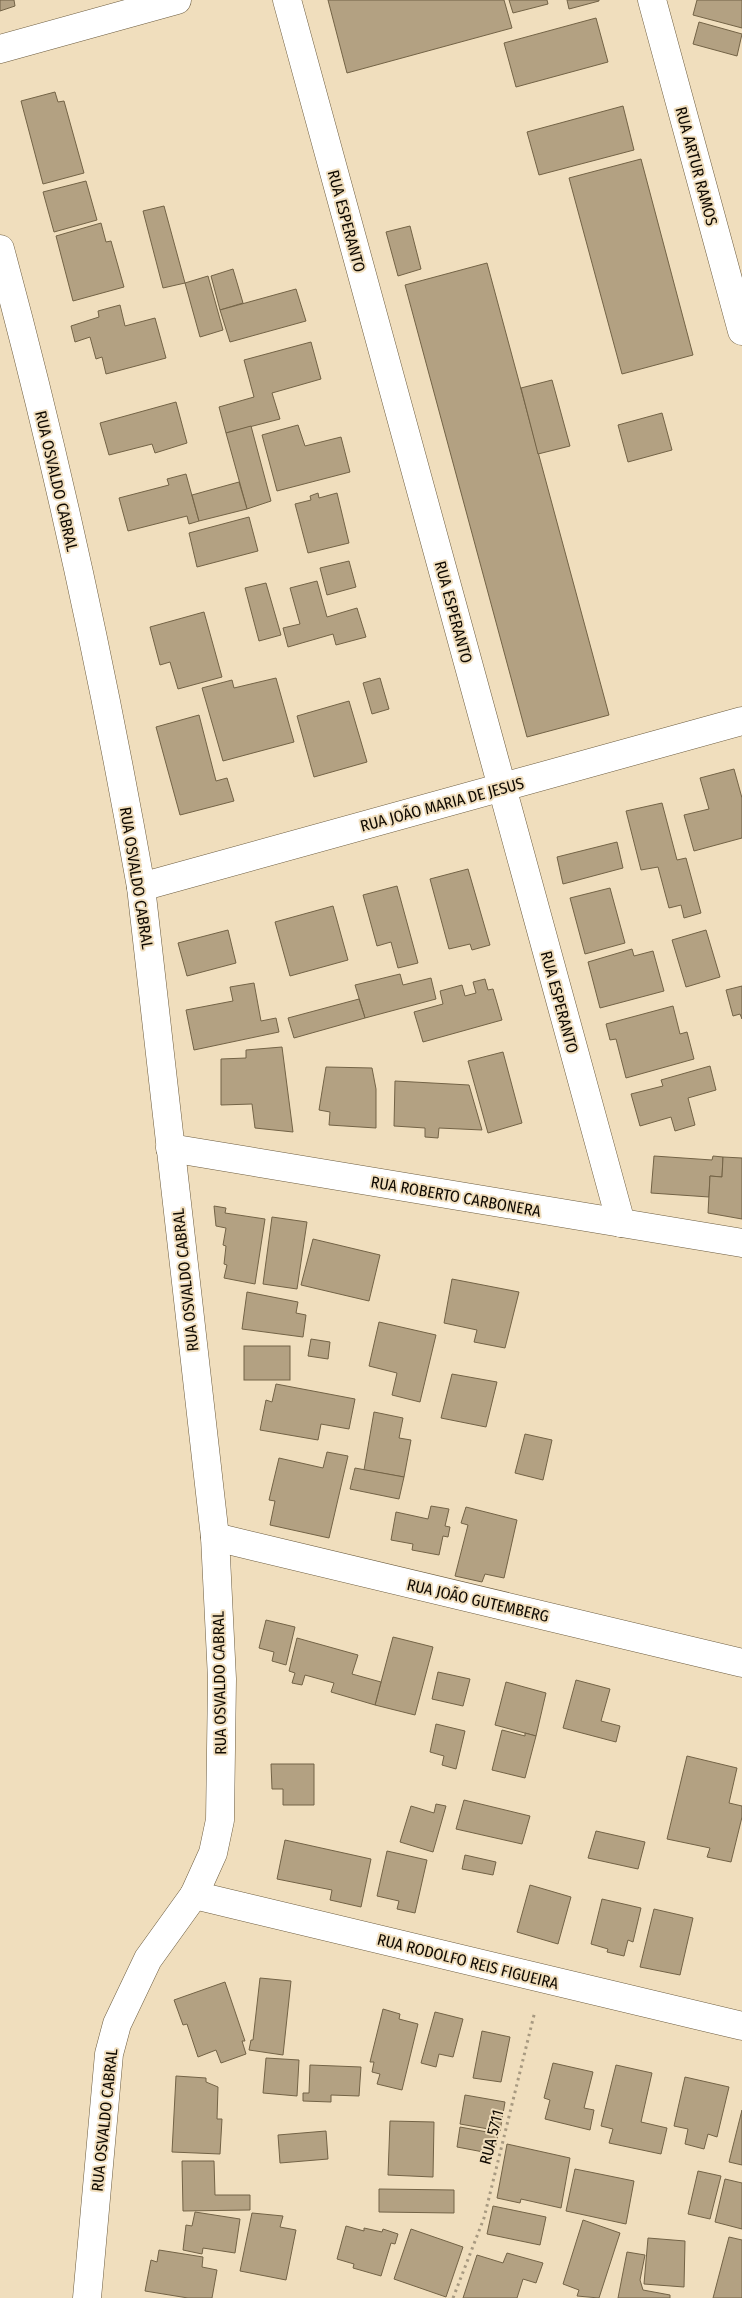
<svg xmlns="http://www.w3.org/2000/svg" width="742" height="2298" font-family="'Fira Sans Condensed',sans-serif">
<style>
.building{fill:#b3a182;stroke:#736346}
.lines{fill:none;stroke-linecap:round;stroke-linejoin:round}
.street-casing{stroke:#6c5c3f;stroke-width:29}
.path{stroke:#a79980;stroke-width:3;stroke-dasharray:2.5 4;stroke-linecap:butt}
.street{stroke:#fff;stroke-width:28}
.labels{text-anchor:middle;stroke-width:4;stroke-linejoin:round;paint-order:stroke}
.street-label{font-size:16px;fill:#100a02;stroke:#f0debd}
</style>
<rect width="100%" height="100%" fill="#f0debd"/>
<!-- building -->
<g class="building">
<path d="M 0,0 L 14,0 L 15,6 L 0,11 Z"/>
<path d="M 328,0 L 504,0 L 512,28 L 347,73 Z"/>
<path d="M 509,0 L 547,0 L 548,4 L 513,13 Z"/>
<path d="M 567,0 L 599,0 L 599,1 L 569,9 Z"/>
<path d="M 697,0 L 742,0 L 742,28 L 693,15 Z"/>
<path d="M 596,18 L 608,62 L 516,87 L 504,43 Z"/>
<path d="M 699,22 L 742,34 L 737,56 L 693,44 Z"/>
<path d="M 55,92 L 58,102 L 64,101 L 84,173 L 43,184 L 21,101 Z"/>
<path d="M 623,106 L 634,150 L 539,175 L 527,132 Z"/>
<path d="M 641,159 L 693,355 L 622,374 L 569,178 Z"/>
<path d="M 86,181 L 97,220 L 54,232 L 43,192 Z"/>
<path d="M 164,206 L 185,283 L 163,288 L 143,211 Z"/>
<path d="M 101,223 L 106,242 L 111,241 L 124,287 L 73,301 L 56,236 Z"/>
<path d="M 410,226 L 421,269 L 398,276 L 386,232 Z"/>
<path d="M 487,263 L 609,715 L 527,737 L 405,285 Z"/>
<path d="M 233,269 L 243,303 L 220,310 L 211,276 Z"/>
<path d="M 208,276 L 223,330 L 200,337 L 185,283 Z"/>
<path d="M 296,289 L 306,321 L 230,342 L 220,310 Z"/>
<path d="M 120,305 L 125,326 L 155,318 L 166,358 L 106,374 L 102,357 L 96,359 L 90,337 L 75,342 L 71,326 L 99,317 L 98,311 Z"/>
<path d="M 311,342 L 321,379 L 272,393 L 280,419 L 226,433 L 219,407 L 254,397 L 244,360 Z"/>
<path d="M 552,380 L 570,446 L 538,454 L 521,388 Z"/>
<path d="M 176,402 L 187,443 L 155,453 L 152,444 L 109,455 L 100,423 Z"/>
<path d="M 662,413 L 672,450 L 628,462 L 618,425 Z"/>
<path d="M 298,425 L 305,446 L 341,437 L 350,472 L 277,491 L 262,435 Z"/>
<path d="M 251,426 L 271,501 L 247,509 L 226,433 Z"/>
<path d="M 186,474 L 199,521 L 189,524 L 187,516 L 128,531 L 119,498 L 169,485 L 167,479 Z"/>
<path d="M 239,482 L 247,509 L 199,521 L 192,495 Z"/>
<path d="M 318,493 L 319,498 L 337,493 L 349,543 L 308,553 L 295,504 L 311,500 L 310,496 Z"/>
<path d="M 249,517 L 258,551 L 197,567 L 189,533 Z"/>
<path d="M 349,561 L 356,587 L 327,595 L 320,568 Z"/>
<path d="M 317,581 L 327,617 L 357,608 L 366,637 L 336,645 L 333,634 L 288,647 L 283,628 L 300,624 L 290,588 Z"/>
<path d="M 266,583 L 281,635 L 259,641 L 245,588 Z"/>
<path d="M 204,612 L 222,677 L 178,689 L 170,662 L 160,665 L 150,627 Z"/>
<path d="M 276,678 L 294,742 L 223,761 L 202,688 L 232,680 L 234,688 Z"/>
<path d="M 380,678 L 389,709 L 372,714 L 363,683 Z"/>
<path d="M 349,701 L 367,762 L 314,777 L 297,716 Z"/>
<path d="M 199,715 L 216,781 L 227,778 L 234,801 L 180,815 L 156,727 Z"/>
<path d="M 734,769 L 742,798 L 742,838 L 694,851 L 684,815 L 709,809 L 700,778 Z"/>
<path d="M 662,803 L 677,860 L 686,858 L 701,913 L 684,918 L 681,905 L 669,908 L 658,867 L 641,870 L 626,811 Z"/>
<path d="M 617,842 L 623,868 L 563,884 L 557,857 Z"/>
<path d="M 468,869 L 490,945 L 472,950 L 470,944 L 449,949 L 430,879 Z"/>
<path d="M 397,886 L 418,963 L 398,968 L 391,942 L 377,946 L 363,895 Z"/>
<path d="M 610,888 L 625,943 L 585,954 L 570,898 Z"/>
<path d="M 333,906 L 348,960 L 290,976 L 275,922 Z"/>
<path d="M 228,930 L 236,963 L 187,976 L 178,943 Z"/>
<path d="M 706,930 L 720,977 L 686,987 L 672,940 Z"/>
<path d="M 632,949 L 634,956 L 653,951 L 664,991 L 600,1008 L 588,962 Z"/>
<path d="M 400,974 L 403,985 L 431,978 L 436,999 L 365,1018 L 355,985 Z"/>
<path d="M 485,979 L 488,990 L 493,989 L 502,1020 L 423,1042 L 414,1012 L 443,1004 L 440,991 L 462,985 L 465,996 L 476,993 L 473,982 Z"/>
<path d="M 254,983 L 261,1021 L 276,1018 L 279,1032 L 194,1050 L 186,1010 L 233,1001 L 230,987 Z"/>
<path d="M 742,986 L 742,1019 L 740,1014 L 733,1016 L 726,990 Z"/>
<path d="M 359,999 L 365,1018 L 294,1038 L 288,1018 Z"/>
<path d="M 673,1006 L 680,1034 L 687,1032 L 694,1059 L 626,1078 L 616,1039 L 610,1040 L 606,1024 Z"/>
<path d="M 282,1047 L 293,1132 L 255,1128 L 252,1104 L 221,1105 L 221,1059 L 246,1058 L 246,1050 Z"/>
<path d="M 503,1052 L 522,1123 L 488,1133 L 468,1061 Z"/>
<path d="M 710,1066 L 716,1090 L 688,1098 L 695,1125 L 675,1131 L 671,1117 L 640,1126 L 631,1094 L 663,1086 L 661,1080 Z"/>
<path d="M 326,1067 L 372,1068 L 376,1089 L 376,1128 L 329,1125 L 330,1112 L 319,1110 Z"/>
<path d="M 395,1081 L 469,1085 L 482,1130 L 439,1128 L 438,1138 L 425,1137 L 425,1128 L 394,1126 Z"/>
<path d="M 654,1156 L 712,1160 L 713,1156 L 723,1157 L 722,1177 L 710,1176 L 709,1197 L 651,1193 Z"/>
<path d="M 723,1157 L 742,1158 L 742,1219 L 708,1213 L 710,1176 L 722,1177 Z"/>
<path d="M 214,1206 L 226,1208 L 225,1213 L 265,1219 L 255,1284 L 224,1278 L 227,1265 L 224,1264 L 226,1246 L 223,1245 L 226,1228 L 216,1226 Z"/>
<path d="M 272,1217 L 307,1222 L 297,1289 L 263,1284 Z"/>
<path d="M 313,1239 L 380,1255 L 369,1301 L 301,1285 Z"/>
<path d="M 452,1279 L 519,1292 L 505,1348 L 474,1342 L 477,1330 L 444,1323 Z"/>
<path d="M 247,1292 L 298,1302 L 296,1313 L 306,1315 L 303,1337 L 242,1329 Z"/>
<path d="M 379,1322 L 436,1335 L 420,1402 L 392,1395 L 397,1373 L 369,1366 Z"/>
<path d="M 311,1339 L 330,1342 L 328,1359 L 308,1356 Z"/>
<rect x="244" y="1346" width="46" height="34"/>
<path d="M 452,1374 L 497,1382 L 486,1427 L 441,1418 Z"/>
<path d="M 276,1384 L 355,1399 L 349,1429 L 321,1424 L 318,1440 L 260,1430 L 266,1400 L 272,1402 Z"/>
<path d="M 374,1412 L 403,1418 L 399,1438 L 411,1440 L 404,1477 L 364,1470 Z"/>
<path d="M 525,1434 L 552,1440 L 543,1480 L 515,1473 Z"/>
<path d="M 327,1452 L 348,1456 L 329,1538 L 270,1525 L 275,1501 L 269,1500 L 279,1458 L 323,1468 Z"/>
<path d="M 355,1468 L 404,1477 L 399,1499 L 350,1489 Z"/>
<path d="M 431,1506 L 449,1509 L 445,1526 L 450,1527 L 448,1537 L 443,1536 L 439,1555 L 412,1550 L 413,1544 L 391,1540 L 396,1512 L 428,1519 Z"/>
<path d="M 466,1507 L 517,1520 L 504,1578 L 485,1574 L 482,1582 L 455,1576 L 468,1525 L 461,1523 Z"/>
<path d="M 266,1620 L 295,1627 L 286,1665 L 272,1661 L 274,1652 L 259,1648 Z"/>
<path d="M 393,1637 L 433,1647 L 415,1715 L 375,1705 Z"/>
<path d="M 297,1638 L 358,1655 L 352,1674 L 381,1682 L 375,1705 L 331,1692 L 334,1683 L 305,1675 L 302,1685 L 292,1683 L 295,1673 L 289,1671 Z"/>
<path d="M 438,1672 L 470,1679 L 463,1706 L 432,1699 Z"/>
<path d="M 576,1680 L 610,1689 L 601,1721 L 620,1726 L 616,1742 L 563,1728 Z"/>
<path d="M 506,1682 L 546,1693 L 536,1736 L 495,1725 Z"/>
<path d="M 436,1724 L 465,1731 L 456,1769 L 442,1765 L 444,1756 L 430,1752 Z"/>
<path d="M 502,1730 L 525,1736 L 525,1733 L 536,1736 L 525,1778 L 492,1770 Z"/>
<path d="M 687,1756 L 737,1768 L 729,1803 L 742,1806 L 742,1817 L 731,1862 L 707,1857 L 710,1848 L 667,1839 Z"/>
<path d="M 271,1764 L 314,1764 L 314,1805 L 283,1805 L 283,1789 L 272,1789 Z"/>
<path d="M 464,1800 L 530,1816 L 522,1844 L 456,1829 Z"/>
<path d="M 436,1804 L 446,1806 L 433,1852 L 400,1842 L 411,1806 L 434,1813 Z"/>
<path d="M 596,1831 L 645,1842 L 638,1869 L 588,1858 Z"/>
<path d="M 285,1840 L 371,1859 L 361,1907 L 330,1900 L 332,1890 L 277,1879 Z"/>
<path d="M 387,1851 L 427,1860 L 415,1913 L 397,1909 L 399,1901 L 377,1896 Z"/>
<path d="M 465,1855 L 496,1862 L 493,1875 L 462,1869 Z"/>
<path d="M 530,1885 L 571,1897 L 558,1944 L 517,1932 Z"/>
<path d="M 602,1899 L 641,1908 L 633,1942 L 628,1940 L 624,1956 L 607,1952 L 608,1949 L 591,1944 Z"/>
<path d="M 654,1909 L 693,1918 L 680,1975 L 640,1967 Z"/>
<path d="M 260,1978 L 291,1981 L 283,2055 L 249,2050 L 251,2040 L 253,2040 Z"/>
<path d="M 225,1982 L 245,2041 L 242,2041 L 246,2054 L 221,2063 L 216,2050 L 198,2057 L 187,2024 L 183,2025 L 174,2000 Z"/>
<path d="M 383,2009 L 400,2014 L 399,2019 L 418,2024 L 402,2090 L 377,2084 L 380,2074 L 372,2072 L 374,2062 L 370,2062 Z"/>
<path d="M 435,2012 L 463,2019 L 453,2057 L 439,2054 L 436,2067 L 421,2063 Z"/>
<path d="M 482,2031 L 510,2037 L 501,2082 L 473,2078 Z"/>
<path d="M 266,2058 L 299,2060 L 297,2096 L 263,2093 Z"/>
<path d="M 553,2063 L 593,2072 L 584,2108 L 594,2110 L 590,2130 L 545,2119 L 550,2100 L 544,2098 Z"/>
<path d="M 310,2065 L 361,2067 L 359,2096 L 331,2095 L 331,2102 L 303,2101 L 303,2093 L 309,2093 Z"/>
<path d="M 616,2065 L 652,2073 L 641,2122 L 667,2128 L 661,2154 L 609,2143 L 613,2129 L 601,2126 Z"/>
<path d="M 176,2076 L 206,2078 L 206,2082 L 218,2087 L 217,2119 L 222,2119 L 220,2154 L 172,2152 Z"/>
<path d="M 685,2077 L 729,2087 L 717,2137 L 708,2134 L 704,2149 L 685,2144 L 688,2129 L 674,2126 Z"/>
<path d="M 465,2095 L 505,2102 L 500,2131 L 460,2124 Z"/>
<path d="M 742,2110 L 742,2165 L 729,2162 Z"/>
<path d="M 390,2121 L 434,2122 L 433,2177 L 388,2175 Z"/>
<path d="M 460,2127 L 498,2134 L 494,2154 L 457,2147 Z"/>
<path d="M 326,2131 L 328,2159 L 280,2163 L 278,2135 Z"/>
<path d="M 507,2144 L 570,2158 L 561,2208 L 521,2199 L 520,2203 L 497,2198 Z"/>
<path d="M 182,2161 L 214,2161 L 215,2195 L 250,2195 L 250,2210 L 183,2211 Z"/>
<path d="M 575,2169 L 634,2181 L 626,2224 L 566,2211 Z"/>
<path d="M 698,2171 L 721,2176 L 710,2219 L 688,2214 Z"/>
<path d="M 725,2179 L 742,2183 L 742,2229 L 715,2222 Z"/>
<path d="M 379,2189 L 454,2190 L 454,2213 L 379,2212 Z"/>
<path d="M 493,2206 L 546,2217 L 540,2245 L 487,2234 Z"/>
<path d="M 195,2212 L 240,2219 L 235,2253 L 203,2248 L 202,2254 L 183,2250 L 186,2225 L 192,2226 Z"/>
<path d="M 252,2213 L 283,2216 L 280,2227 L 296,2230 L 286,2280 L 240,2271 Z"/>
<path d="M 583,2220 L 620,2233 L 599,2298 L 577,2296 L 579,2290 L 563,2284 Z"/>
<path d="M 346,2226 L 364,2231 L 364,2228 L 382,2232 L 383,2229 L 398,2234 L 395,2244 L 391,2243 L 381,2276 L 353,2268 L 354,2264 L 337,2259 Z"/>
<path d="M 411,2229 L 463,2247 L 446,2297 L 394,2279 Z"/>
<path d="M 729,2237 L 742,2240 L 742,2298 L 713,2298 Z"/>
<path d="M 648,2238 L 685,2241 L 684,2287 L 644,2284 Z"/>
<path d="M 159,2250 L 203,2257 L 202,2267 L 217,2270 L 212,2298 L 188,2298 L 145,2291 L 151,2260 L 157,2262 Z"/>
<path d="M 627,2252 L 645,2255 L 640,2280 L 643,2290 L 670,2295 L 670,2298 L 618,2298 Z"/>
<path d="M 507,2253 L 543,2263 L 536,2283 L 523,2279 L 517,2298 L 463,2298 L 477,2255 L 503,2263 Z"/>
</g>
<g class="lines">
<!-- street casing -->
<g class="street-casing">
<g id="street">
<path d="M 287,0 L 621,1223"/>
<path d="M 652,0 L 742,331"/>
<path d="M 0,49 L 177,0"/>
<path d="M 0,249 C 57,459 103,673 141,887 L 215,1537 L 222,1679 L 220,1820 L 213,1853 L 194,1895 L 148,1959 L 117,2024 L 109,2054 L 87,2298"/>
<path d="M 141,887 L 742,721"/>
<path d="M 170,1148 L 742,1243"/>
<path d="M 215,1537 L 742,1663"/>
<path d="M 194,1895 L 742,2026"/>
</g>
</g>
<!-- path -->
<path class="path" d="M 453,2298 L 484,2218 L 535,2011"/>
<!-- street -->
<use href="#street" class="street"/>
</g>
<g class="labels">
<!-- street labels -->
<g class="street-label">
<text transform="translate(697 166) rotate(75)" y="6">RUA ARTUR RAMOS</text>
<text transform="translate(347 221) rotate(75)" y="6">RUA ESPERANTO</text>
<text transform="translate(57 481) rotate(77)" y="6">RUA OSVALDO CABRAL</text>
<text transform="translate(454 612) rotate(75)" y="6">RUA ESPERANTO</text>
<text transform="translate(442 804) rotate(-15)" y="6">RUA JOÃO MARIA DE JESUS</text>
<text transform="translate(137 878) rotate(81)" y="6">RUA OSVALDO CABRAL</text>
<text transform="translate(560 1002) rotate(75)" y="6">RUA ESPERANTO</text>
<text transform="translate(456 1196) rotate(10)" y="6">RUA ROBERTO CARBONERA</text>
<text transform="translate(185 1280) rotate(-96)" y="6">RUA OSVALDO CABRAL</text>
<text transform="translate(478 1600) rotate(13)" y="6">RUA JOÃO GUTEMBERG</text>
<text transform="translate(219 1683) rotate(-91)" y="6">RUA OSVALDO CABRAL</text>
<text transform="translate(468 1961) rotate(14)" y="6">RUA RODOLFO REIS FIGUEIRA</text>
<text transform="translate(104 2120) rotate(-84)" y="6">RUA OSVALDO CABRAL</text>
<text transform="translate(491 2137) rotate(-76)" y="6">RUA 5711</text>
</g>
</g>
</svg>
